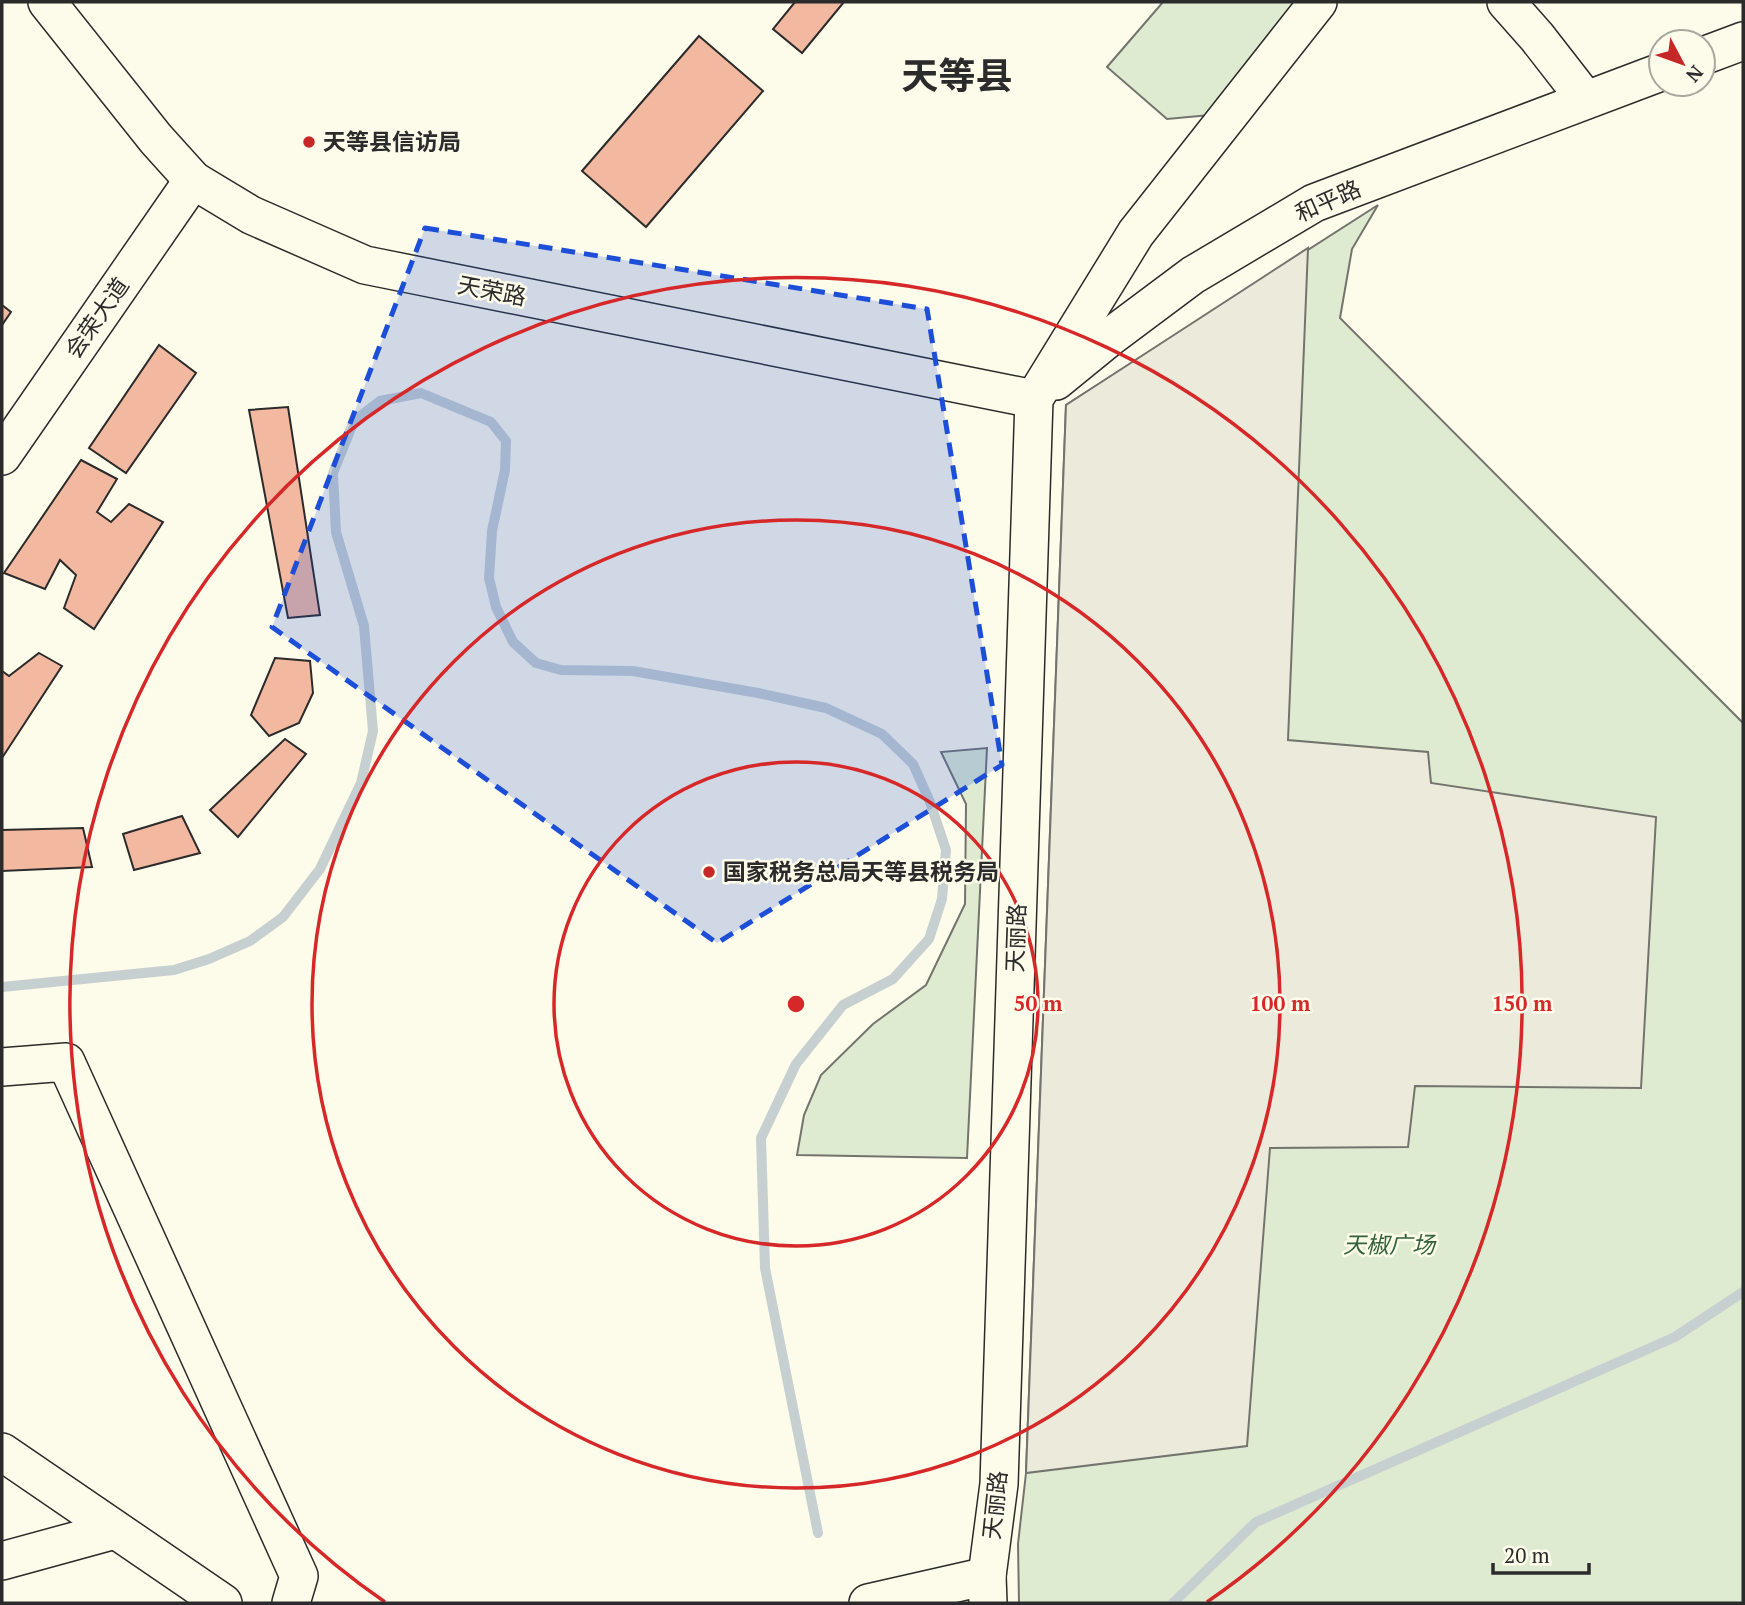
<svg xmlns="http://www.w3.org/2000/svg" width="1745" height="1605" font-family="'PT Serif','Noto Sans SC',serif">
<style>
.green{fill:#deebd1;stroke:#74746e;stroke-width:2}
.parking{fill:#eceadb;stroke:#74746e;stroke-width:2}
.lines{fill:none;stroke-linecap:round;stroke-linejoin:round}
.stream{stroke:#c7d0d0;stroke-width:10}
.building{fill:#f2b8a0;stroke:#2b2b2b;stroke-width:2}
.minor-casing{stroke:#2b2b2b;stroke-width:40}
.minor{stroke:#fdfbea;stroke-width:37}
.marked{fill:#1d4ed8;fill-opacity:0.2;stroke:#1d4ed8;stroke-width:5;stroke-dasharray:14 9;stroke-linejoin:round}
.ring{fill:none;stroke:#d62828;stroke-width:3.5}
.poi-dot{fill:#c62828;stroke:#fdfbea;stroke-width:2.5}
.labels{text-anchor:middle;stroke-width:5;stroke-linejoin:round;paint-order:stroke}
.poi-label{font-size:23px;font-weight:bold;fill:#2b2b2b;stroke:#fdfbea;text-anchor:start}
.street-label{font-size:23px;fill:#2b2b2b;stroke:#fdfbea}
.park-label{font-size:23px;font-style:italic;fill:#34623c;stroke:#fdfbea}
.town-label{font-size:37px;font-weight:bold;fill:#2b2b2b;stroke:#fdfbea}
.centre{fill:#d62828;stroke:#fdfbea;stroke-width:3.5}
.ring-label{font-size:21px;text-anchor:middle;font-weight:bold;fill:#d62828;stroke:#fdfbea;stroke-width:5;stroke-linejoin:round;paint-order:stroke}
</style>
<rect width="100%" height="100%" fill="#fdfbea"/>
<!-- green -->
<g class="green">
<path d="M 1163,2 L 1317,2 L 1221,114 L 1167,119 L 1107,67 Z"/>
<path d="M 1378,205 L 1352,249 L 1340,318 L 1743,723 L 1743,1603 L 1019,1603 L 1018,1544 L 1026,1473 L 1066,405 Z"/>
<path d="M 987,748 L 967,1158 L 797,1155 L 804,1115 L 821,1075 L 873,1024 L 926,985 L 965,904 L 966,804 L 941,752 Z"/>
</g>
<!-- parking -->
<path class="parking" d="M 1308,248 L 1288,740 L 1428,752 L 1431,783 L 1656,817 L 1641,1088 L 1415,1086 L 1408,1147 L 1270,1148 L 1247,1446 L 1026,1473 L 1066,405 Z"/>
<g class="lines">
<!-- stream -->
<g class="stream">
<path d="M 2,987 L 174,970 L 209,959 L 250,941 L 283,917 L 320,869 L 361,783 L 373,731 L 364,626 L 336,532 L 333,473 L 354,421 L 380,401 L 421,393 L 491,422 L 506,441 L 505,470 L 492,531 L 489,578 L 496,607 L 513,642 L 536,663 L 561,670 L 633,671 L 758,693 L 826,708 L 882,734 L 913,764 L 930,802 L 946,850 L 942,899 L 929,939 L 893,979 L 843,1005 L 796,1064 L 761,1138 L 765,1268 L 818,1533"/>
<path d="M 1173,1603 L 1256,1522 L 1675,1337 L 1743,1292"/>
</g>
</g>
<!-- building -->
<g class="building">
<path d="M 795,2 L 844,2 L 802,53 L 773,29 Z"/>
<path d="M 699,36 L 763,91 L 646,227 L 582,171 Z"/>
<path d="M 2,305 L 11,312 L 2,325 Z"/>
<path d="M 159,345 L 196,373 L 126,473 L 89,448 Z"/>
<path d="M 288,407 L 320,615 L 288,618 L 249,410 Z"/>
<path d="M 81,460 L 117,479 L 97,512 L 111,522 L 129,504 L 163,522 L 94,629 L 64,608 L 76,575 L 60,560 L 45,589 L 4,573 Z"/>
<path d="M 39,653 L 62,666 L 2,758 L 2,671 L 9,676 Z"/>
<path d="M 275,658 L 310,661 L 313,693 L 299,723 L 269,736 L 251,715 Z"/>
<path d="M 285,739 L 306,754 L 238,837 L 210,810 Z"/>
<path d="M 182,816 L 200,853 L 134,870 L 123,834 Z"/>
<path d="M 83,828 L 92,867 L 2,871 L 2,830 Z"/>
</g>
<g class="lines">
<!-- minor casing -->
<g class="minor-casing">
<g id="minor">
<path d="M 47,2 L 156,139 L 193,180 L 251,215 L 365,265 L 1034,399"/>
<path d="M 1506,2 L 1537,37 L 1586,100"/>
<path d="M 1703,56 L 1743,41"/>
<path d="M 1056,381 L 1110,337 L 1193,275 L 1314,203 L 1661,72"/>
<path d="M 2,456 L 193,180"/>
<path d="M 2,1067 L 66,1062 L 299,1576 L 291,1603"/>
<path d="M 2,1452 L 223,1603"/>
<path d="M 2,1561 L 115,1530"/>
<path d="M 868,1603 L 987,1576"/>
<path d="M 988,1603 L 987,1576 L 999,1484 L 1034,399 L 1136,233 L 1318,2"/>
</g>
</g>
<!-- minor -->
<use href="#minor" class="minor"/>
</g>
<!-- marked area -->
<path class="marked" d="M 425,228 L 927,309 L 1002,765 L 717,943 L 272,627 Z"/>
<!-- distance rings -->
<g class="ring">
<circle cx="796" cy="1004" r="242"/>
<circle cx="796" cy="1004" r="484"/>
<path d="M385 1602A726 726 0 1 1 1207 1602"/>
</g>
<!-- markers -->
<g class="poi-dot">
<circle cx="309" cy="142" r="7"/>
<circle cx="709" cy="872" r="7"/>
</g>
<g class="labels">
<!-- poi labels -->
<g class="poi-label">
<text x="323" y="150">天等县信访局</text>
<text x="723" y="880">国家税务总局天等县税务局</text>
</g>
<!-- street labels -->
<g class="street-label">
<text transform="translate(1328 201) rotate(-24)" y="8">和平路</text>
<text transform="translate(492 291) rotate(11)" y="8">天荣路</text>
<text transform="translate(97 318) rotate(-55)" y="8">会荣大道</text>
<text transform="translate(1016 938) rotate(-88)" y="8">天丽路</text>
<text transform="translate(995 1505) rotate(-84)" y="8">天丽路</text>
</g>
<!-- park labels -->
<g class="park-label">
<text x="1389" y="1253">天椒广场</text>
</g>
<!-- town labels -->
<g class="town-label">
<text x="957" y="89">天等县</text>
</g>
</g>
<circle cx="796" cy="1004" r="10" class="centre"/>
<g class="ring-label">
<text x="1038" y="1011">50 m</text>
<text x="1280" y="1011">100 m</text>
<text x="1522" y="1011">150 m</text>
</g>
<!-- border -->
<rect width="1745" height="1605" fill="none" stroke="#2b2b2b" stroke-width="7"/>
<!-- north arrow -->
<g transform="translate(1682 63) rotate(131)"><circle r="33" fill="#fdfbea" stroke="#a9a89e" stroke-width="2"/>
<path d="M0-5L12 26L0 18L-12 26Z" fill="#c62828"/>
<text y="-10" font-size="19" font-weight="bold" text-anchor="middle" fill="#2b2b2b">N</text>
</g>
<!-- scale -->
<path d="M1493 1563v10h96v-10" fill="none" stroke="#2b2b2b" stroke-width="3.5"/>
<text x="1504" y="1563" font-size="21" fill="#2b2b2b" stroke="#fdfbea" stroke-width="5" paint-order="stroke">20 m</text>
</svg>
